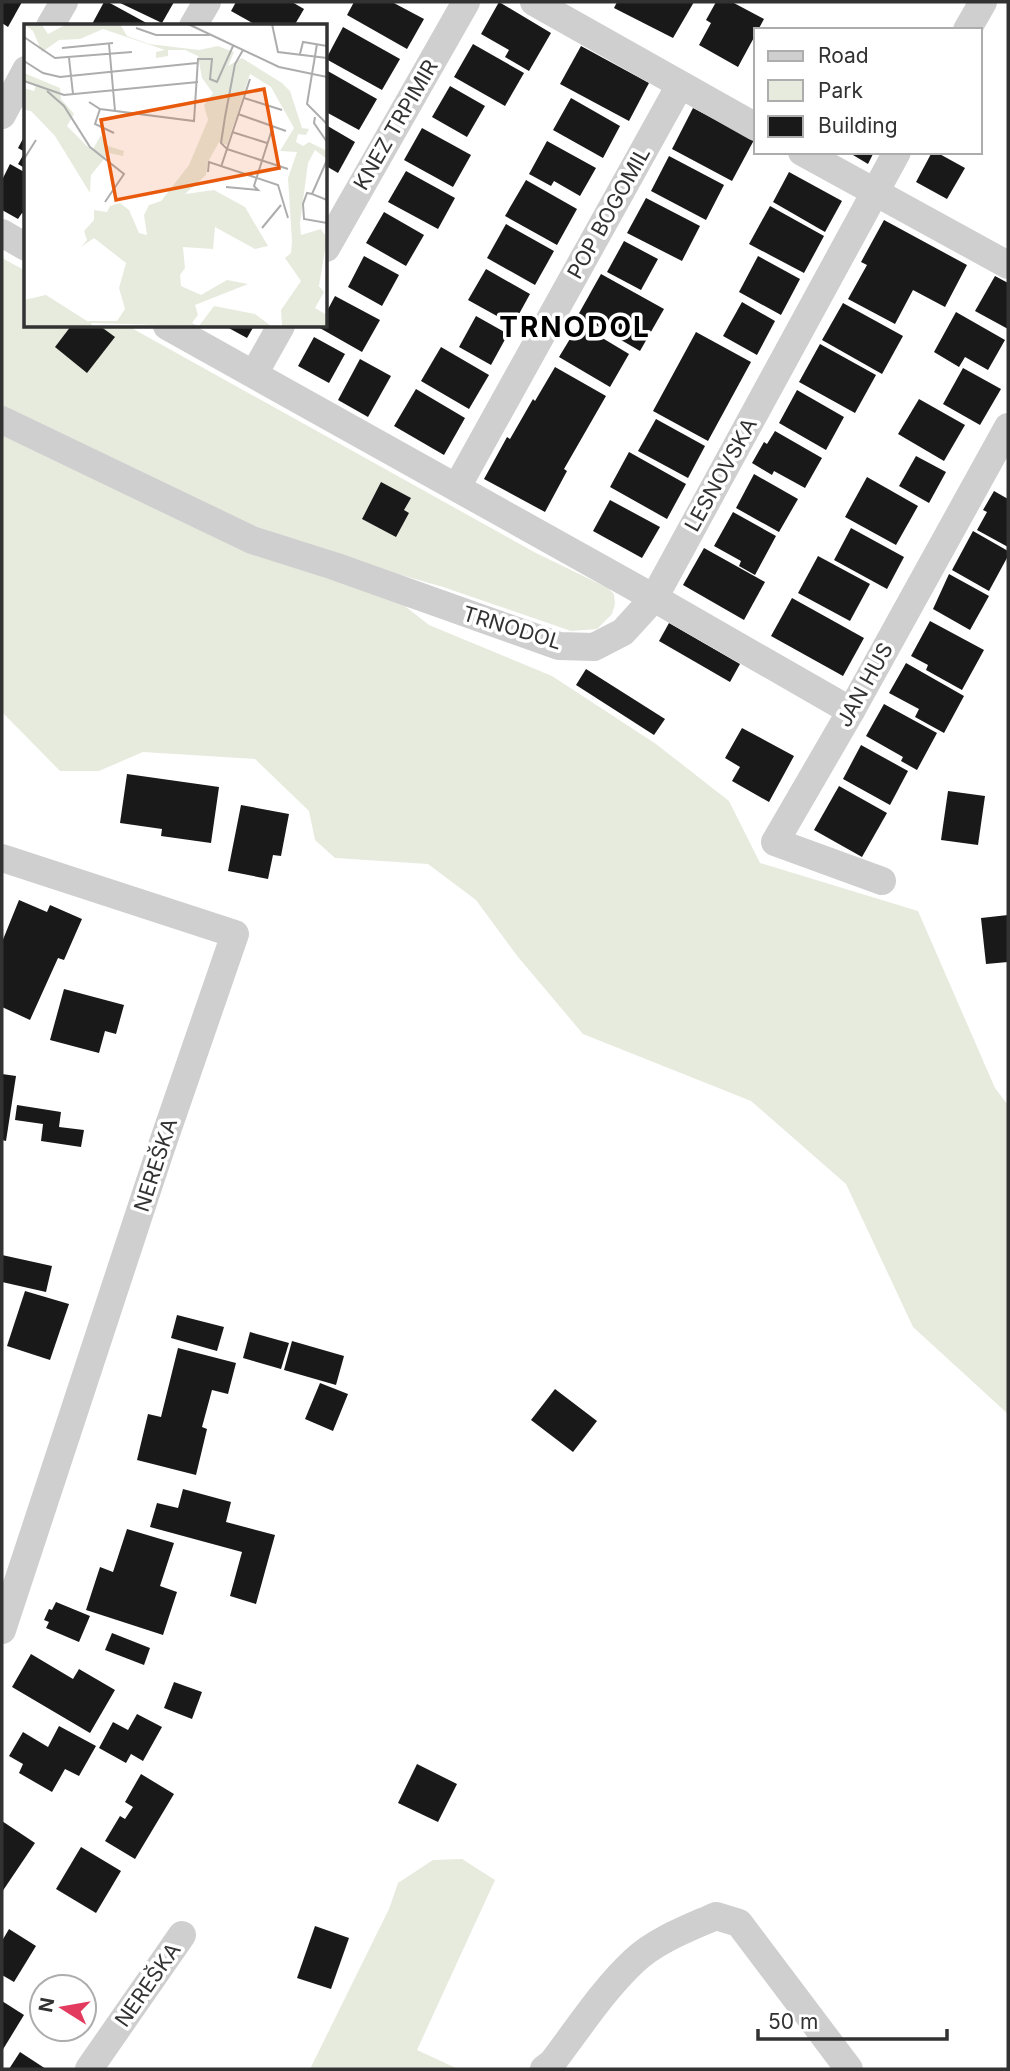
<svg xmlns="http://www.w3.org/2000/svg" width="1010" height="2071" font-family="Inter,sans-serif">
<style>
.green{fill:#e7ebde}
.building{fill:#191919}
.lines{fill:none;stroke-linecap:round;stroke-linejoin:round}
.minor{stroke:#cfcfcf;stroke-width:28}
.labels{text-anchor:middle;stroke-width:7;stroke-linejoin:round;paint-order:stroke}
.street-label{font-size:21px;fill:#323232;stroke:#fff}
.district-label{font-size:28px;font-weight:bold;letter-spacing:2px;fill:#000;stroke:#fff}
.inset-road{fill:none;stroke:#adadad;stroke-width:2}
.view{fill:#e8590c;fill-opacity:0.15;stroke:#e8590c;stroke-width:3.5}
.inset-edge{fill:none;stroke:#323232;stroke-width:3.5}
</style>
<rect width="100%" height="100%" fill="#fff"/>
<!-- green -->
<g class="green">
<path d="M 2,258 L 26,271 L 26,326 L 128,326 L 536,553 L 608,588 L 614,594 L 615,604 L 612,614 L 597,629 L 571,631 L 443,587 L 345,559 L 429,625 L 552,676 L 656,744 L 729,801 L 760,863 L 918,911 L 995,1088 L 1008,1105 L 1008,1414 L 913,1327 L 846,1184 L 751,1101 L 583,1034 L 518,957 L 476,900 L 428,864 L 335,858 L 315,840 L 309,811 L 255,759 L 143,752 L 99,771 L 60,771 L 2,712 Z"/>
<path d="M 462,1859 L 495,1880 L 417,2050 L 458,2069 L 310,2069 L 389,1909 L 398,1883 L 433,1860 Z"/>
</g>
<!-- building -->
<g class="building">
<path d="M 2,2 L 22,2 L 8,27 L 2,23 Z"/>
<path d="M 104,2 L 108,2 L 152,26 L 91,26 Z"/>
<path d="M 118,2 L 174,2 L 162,23 Z"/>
<path d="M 236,2 L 292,2 L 304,9 L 294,26 L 258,26 L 231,11 Z"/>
<path d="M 354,2 L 392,2 L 424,19 L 407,49 L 347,15 Z"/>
<path d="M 499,2 L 551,33 L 529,71 L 505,57 L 509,50 L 481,34 Z"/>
<path d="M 617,2 L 694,2 L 673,38 L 614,8 Z"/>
<path d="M 716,2 L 732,2 L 764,19 L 738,67 L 699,45 L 711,23 L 706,20 Z"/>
<path d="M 343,27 L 400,59 L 382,90 L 326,59 Z"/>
<path d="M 473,44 L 524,73 L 505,106 L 454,77 Z"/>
<path d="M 581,46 L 649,83 L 629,121 L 560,84 Z"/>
<path d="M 326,70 L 377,99 L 359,130 L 326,112 Z"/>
<path d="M 450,86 L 485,106 L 467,137 L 432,117 Z"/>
<path d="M 571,98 L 620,126 L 603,158 L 553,130 Z"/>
<path d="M 693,108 L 754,140 L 732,181 L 672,149 Z"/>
<path d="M 326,125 L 355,142 L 338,173 L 326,166 Z"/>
<path d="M 422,128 L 471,155 L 453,187 L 404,160 Z"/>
<path d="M 26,133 L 26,169 L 18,164 L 25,152 L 18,148 Z"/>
<path d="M 547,141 L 596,168 L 580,196 L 554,181 L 551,186 L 529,174 Z"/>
<path d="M 848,152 L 874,152 L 868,164 Z"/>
<path d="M 932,152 L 936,152 L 965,168 L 947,199 L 916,182 Z"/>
<path d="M 669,156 L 724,185 L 706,220 L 651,191 Z"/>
<path d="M 10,164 L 26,173 L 26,215 L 22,213 L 18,219 L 2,210 L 2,180 Z"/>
<path d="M 406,171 L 455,198 L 438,229 L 388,202 Z"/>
<path d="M 789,172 L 842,201 L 825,232 L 773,202 Z"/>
<path d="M 526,180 L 577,209 L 557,245 L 505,216 Z"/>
<path d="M 646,198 L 700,226 L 682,261 L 627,233 Z"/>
<path d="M 770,206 L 824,236 L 804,273 L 749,244 Z"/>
<path d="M 384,212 L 424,235 L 406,266 L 366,243 Z"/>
<path d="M 884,220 L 967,265 L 945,307 L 913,290 L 895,324 L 848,299 L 867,265 L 861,262 Z"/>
<path d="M 506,224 L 554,251 L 535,285 L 487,258 Z"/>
<path d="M 624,241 L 658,259 L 641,290 L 607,272 Z"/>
<path d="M 364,256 L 399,275 L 382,306 L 348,287 Z"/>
<path d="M 758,256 L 800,279 L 781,315 L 739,292 Z"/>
<path d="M 486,269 L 530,294 L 513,325 L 468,300 Z"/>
<path d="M 601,274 L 664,309 L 640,351 L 578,315 Z"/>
<path d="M 995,276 L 1008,283 L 1008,329 L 975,311 Z"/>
<path d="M 335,296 L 380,320 L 362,352 L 318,327 L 326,326 L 326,313 Z"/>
<path d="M 742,302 L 775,321 L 757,355 L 723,336 Z"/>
<path d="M 843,303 L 903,336 L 882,374 L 822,340 Z"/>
<path d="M 956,312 L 1005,340 L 988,370 L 965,357 L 959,367 L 934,352 Z"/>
<path d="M 476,316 L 508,334 L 491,365 L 459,347 Z"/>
<path d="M 579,324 L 629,354 L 610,387 L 559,357 Z"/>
<path d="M 71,326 L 100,326 L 115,337 L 87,373 L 55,347 Z"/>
<path d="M 225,326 L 254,326 L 247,338 Z"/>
<path d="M 696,332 L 751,362 L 708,441 L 653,411 Z"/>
<path d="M 314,337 L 345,354 L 329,383 L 298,366 Z"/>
<path d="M 820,344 L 876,375 L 855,413 L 799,382 Z"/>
<path d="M 441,347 L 489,375 L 469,409 L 421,381 Z"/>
<path d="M 360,359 L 391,376 L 368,417 L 338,400 Z"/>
<path d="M 555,367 L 606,396 L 564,469 L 567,471 L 545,512 L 484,479 L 507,437 L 510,439 L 533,399 L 535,401 Z"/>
<path d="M 963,368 L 1001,389 L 980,425 L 943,404 Z"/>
<path d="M 416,389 L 465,418 L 444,455 L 394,426 Z"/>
<path d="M 797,390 L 844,417 L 826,450 L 779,423 Z"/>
<path d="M 919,399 L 965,425 L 944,461 L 898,434 Z"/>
<path d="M 656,419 L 705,446 L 688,478 L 638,451 Z"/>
<path d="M 775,431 L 822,458 L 805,488 L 774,471 L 772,475 L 752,463 L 764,442 L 767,444 Z"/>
<path d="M 629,452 L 686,484 L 667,519 L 610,487 Z"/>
<path d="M 916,456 L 946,472 L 929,503 L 899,486 Z"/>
<path d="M 754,474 L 798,499 L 779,532 L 736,508 Z"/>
<path d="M 867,477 L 918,506 L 896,545 L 845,517 Z"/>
<path d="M 381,482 L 411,498 L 404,510 L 409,513 L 396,537 L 362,519 Z"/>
<path d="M 994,491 L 1008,499 L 1008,547 L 977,530 L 987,512 L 983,510 Z"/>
<path d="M 610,500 L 660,527 L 642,558 L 593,531 Z"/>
<path d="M 733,512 L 776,536 L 755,575 L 739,566 L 741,561 L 714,546 Z"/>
<path d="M 851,528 L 904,557 L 887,589 L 834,560 Z"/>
<path d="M 973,531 L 1008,551 L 1008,556 L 989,591 L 952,570 Z"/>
<path d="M 704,548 L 765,582 L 744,620 L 683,585 Z"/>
<path d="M 818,556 L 870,584 L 850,621 L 798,593 Z"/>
<path d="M 949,574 L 989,596 L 970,630 L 933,609 Z"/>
<path d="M 792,598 L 864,638 L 843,676 L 771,636 Z"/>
<path d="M 930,621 L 984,650 L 962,690 L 926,670 L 928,665 L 911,656 Z"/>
<path d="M 669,623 L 740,664 L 730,682 L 659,641 Z"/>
<path d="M 906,663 L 964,696 L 944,733 L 915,717 L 919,709 L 889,693 Z"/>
<path d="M 586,669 L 665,719 L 654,735 L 576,685 Z"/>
<path d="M 884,704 L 937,733 L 917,770 L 901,761 L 903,757 L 866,736 Z"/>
<path d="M 742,728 L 794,756 L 769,802 L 732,781 L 740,767 L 725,758 Z"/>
<path d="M 861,745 L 908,771 L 890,805 L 843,779 Z"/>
<path d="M 127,774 L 219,787 L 211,843 L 161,836 L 162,829 L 120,823 Z"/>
<path d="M 839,786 L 887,813 L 862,857 L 814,830 Z"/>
<path d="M 948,791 L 985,796 L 978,845 L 941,840 Z"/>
<path d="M 241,805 L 289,814 L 281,856 L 273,855 L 268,879 L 228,871 Z"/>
<path d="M 19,900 L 47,912 L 50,905 L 82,919 L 64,960 L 58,958 L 30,1020 L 2,1007 L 2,942 Z"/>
<path d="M 1008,915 L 1008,962 L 986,964 L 981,918 Z"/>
<path d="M 64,989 L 124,1005 L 116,1034 L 105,1031 L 99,1053 L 50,1040 Z"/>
<path d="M 2,1074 L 16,1076 L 6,1141 L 2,1140 Z"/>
<path d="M 17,1105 L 61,1112 L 59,1127 L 84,1130 L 81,1147 L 41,1141 L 43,1124 L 15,1120 Z"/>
<path d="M 2,1255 L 52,1266 L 46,1292 L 2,1282 Z"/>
<path d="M 25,1291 L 69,1304 L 50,1360 L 7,1346 Z"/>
<path d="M 177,1315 L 224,1327 L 217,1351 L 171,1338 Z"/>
<path d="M 250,1332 L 289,1343 L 281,1369 L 243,1358 Z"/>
<path d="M 292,1341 L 344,1356 L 336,1385 L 284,1370 Z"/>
<path d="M 178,1348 L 236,1363 L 228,1394 L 212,1390 L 202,1427 L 207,1429 L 196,1475 L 137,1460 L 148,1414 L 161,1417 Z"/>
<path d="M 320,1383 L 348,1394 L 333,1431 L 305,1419 Z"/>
<path d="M 555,1389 L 597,1421 L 573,1452 L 531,1420 Z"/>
<path d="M 183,1489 L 231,1502 L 226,1522 L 275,1535 L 256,1604 L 230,1596 L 242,1552 L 150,1527 L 157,1503 L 178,1508 Z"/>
<path d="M 127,1529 L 174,1543 L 160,1586 L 177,1592 L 163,1635 L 86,1610 L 100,1567 L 113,1572 Z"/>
<path d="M 56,1602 L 90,1616 L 79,1642 L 46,1628 L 49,1622 L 44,1620 L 49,1609 L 52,1610 Z"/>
<path d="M 112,1633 L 150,1648 L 144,1665 L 105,1650 Z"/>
<path d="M 31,1654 L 73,1679 L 79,1669 L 115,1690 L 90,1733 L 12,1687 Z"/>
<path d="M 174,1682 L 202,1692 L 192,1719 L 164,1708 Z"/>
<path d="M 137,1714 L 162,1727 L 143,1761 L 131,1754 L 126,1763 L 99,1748 L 113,1722 L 128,1730 Z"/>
<path d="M 59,1726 L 96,1746 L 79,1776 L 65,1769 L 52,1792 L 19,1773 L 23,1764 L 9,1756 L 23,1732 L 48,1747 Z"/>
<path d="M 417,1764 L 457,1784 L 438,1822 L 398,1803 Z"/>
<path d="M 141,1774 L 174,1794 L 135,1859 L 105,1841 L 120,1816 L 125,1819 L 133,1807 L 125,1802 Z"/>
<path d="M 2,1821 L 35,1843 L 2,1892 Z"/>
<path d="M 81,1847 L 121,1871 L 96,1913 L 56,1889 Z"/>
<path d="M 315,1926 L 349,1938 L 331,1989 L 297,1978 Z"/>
<path d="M 9,1929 L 36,1946 L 14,1982 L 2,1975 L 2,1941 Z"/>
<path d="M 2,2001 L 24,2015 L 2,2051 Z"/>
<path d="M 20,2052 L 46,2069 L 9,2069 Z"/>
</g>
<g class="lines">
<!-- minor -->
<g class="minor">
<path d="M 534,2 L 756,127"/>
<path d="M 50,26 L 64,2"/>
<path d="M 193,26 L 207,2"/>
<path d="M 967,30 L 983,2"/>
<path d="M 2,115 L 26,70"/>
<path d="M 802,152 L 1008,265"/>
<path d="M 2,233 L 26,247"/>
<path d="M 326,248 L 466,2"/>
<path d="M 254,374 L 281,326"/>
<path d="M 2,420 L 252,540 L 334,566 L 559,646 L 594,647 L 623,632 L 654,598 L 167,326"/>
<path d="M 457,487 L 680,85"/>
<path d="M 851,711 L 654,598 L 897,152"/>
<path d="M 2,858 L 235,934 L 159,1154 L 2,1630"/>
<path d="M 882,881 L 775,842 L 851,711 L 1008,427"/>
<path d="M 89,2069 L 182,1935"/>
<path d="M 544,2069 L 552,2063 C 578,2029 603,1990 634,1961 C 656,1940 689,1928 716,1916 L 739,1923 L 849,2069"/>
</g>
</g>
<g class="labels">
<!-- street labels -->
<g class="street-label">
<text transform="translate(396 125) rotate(-60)" y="7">KNEZ TRPIMIR</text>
<text transform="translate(609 213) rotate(-61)" y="7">POP BOGOMIL</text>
<text transform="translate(721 475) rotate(-61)" y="7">LESNOVSKA</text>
<text transform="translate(512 628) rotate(17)" y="7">TRNODOL</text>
<text transform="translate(865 685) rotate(-61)" y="7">JAN HUS</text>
<text transform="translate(156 1165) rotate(-72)" y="7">NEREŠKA</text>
<text transform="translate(148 1985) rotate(-55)" y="7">NEREŠKA</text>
</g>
<!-- district labels -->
<g class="district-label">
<text x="575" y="337">TRNODOL</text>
</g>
</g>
<!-- overview -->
<g transform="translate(24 24)">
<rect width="303" height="303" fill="#fff"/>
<path d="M 0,0 L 18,1 L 24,10 L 43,0 L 96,0 L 103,12 L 125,20 L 175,26 L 194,22 L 210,28 L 204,42 L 218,34 L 258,59 L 266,67 L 278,104 L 285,105 L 282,111 L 274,110 L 272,118 L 279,122 L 285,118 L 303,127 L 303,135 L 291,126 L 284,139 L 276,199 L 277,211 L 297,205 L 303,214 L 295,262 L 300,268 L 291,284 L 303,291 L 303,302 L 258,302 L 257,286 L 277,257 L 261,234 L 267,229 L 268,217 L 264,154 L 273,128 L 256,127 L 270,104 L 247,63 L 226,50 L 203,121 L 195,118 L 184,138 L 182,151 L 161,170 L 190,166 L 221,183 L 244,222 L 231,225 L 191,203 L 189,225 L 159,223 L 161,244 L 156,251 L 157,262 L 177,271 L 203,256 L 224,260 L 171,281 L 174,291 L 168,299 L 174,302 L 67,299 L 68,302 L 0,302 L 0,276 L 22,271 L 63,297 L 93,297 L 101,285 L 95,264 L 102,239 L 70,214 L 57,223 L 63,216 L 60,207 L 70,196 L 70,186 L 83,188 L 86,182 L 96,179 L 105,186 L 115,209 L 123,211 L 120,191 L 125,181 L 137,177 L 165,141 L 184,96 L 180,81 L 189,69 L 178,54 L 174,32 L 161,26 L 144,26 L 144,32 L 132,34 L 132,28 L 141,26 L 79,5 L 56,15 L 35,16 L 18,28 L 9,7 ZM 0,49 L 36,64 L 37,75 L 50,90 L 43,102 L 63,122 L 69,125 L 77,111 L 81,121 L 100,127 L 99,132 L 85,129 L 67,151 L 66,169 L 31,112 L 7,87 L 0,86 L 0,64 L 10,67 L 12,61 L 0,57 ZM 190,282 L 231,290 L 247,302 L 175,302 Z" fill="#e7ebde"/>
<path class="inset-road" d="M 164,0 L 255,43 L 303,53M 248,0 L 254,28 L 303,34M 112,4 L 132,11 L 186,11M 0,13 L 31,34 L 108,28M 85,20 L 91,87M 293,20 L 283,80 L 303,100M 38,24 L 89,19M 219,26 L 211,40 L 201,93 L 197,119 L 203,125 L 226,55M 276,30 L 279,18 L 303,22M 45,34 L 49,70M 0,37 L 19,49 L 36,53 L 173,39M 0,57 L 40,71 L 174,58M 23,67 L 40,82 L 66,123 L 100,150 L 81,178M 220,74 L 258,86M 65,78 L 76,85 L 170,97 L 174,35 L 188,35 L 186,55 L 193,58 L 209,22M 76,85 L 71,100 L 90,109M 214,90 L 262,107M 291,93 L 290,99 L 303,118M 208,108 L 243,119M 0,135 L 12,116M 303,136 L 288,170 L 303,176M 197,143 L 203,125 L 264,145M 184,148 L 185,138 L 254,161 L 264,194M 202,163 L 234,166 L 230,162 L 249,102M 288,170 L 283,169 L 279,180 L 280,195 L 303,199M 238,204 L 257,181"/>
<path class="view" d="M 240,65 L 255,144 L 92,176 L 77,96 Z"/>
<rect width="303" height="303" class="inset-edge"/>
</g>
<!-- border -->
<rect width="1010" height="2071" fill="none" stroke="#323232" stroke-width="7"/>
<!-- legend -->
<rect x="754" y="28" width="228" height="126" fill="#ffffff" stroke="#adadad" stroke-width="2"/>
<rect x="768" y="51" width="35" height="10" fill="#cfcfcf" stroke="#adadad" stroke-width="2"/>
<text x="818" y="63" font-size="21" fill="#323232">Road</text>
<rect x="768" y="80" width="35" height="21" fill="#e7ebde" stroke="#adadad" stroke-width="2"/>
<text x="818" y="98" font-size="21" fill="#323232">Park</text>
<rect x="768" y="116" width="35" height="21" fill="#191919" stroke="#adadad" stroke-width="2"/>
<text x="818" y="133" font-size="21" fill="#323232">Building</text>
<!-- north arrow -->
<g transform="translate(63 2008) rotate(281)"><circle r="33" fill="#ffffff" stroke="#adadad" stroke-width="2"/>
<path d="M0-5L12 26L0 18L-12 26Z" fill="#e33a5f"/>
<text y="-10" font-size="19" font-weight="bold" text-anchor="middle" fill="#323232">N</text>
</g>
<!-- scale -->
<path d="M758 2029v10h189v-10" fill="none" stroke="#323232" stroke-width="3.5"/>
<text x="768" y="2029" font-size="21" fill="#323232" stroke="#ffffff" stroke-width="5" paint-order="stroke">50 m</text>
</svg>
